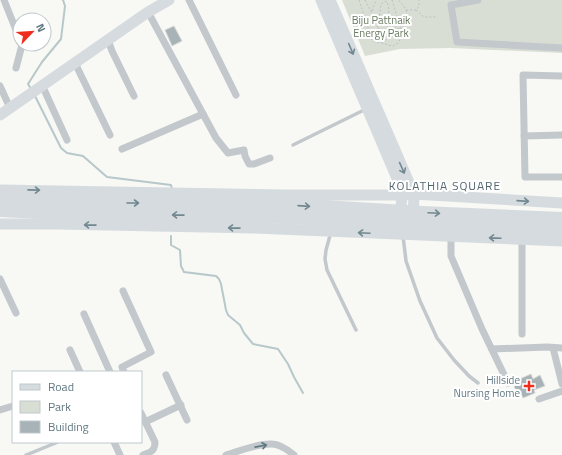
<svg xmlns="http://www.w3.org/2000/svg" width="562" height="455" font-family="'Titillium Web',sans-serif">
<style>
.green{fill:#d9ded4}
.lines{fill:none;stroke-linecap:round;stroke-linejoin:round}
.stream{stroke:#b7c8ca;stroke-width:2}
.building{fill:#a7b3b7;stroke:#dad9d7}
.path{stroke:#bcc0c2;stroke-width:1;stroke-dasharray:2 2;stroke-linecap:butt}
.lane{stroke:#c2c8cb;stroke-width:3.5}
.street{stroke:#c2c8cb;stroke-width:7}
.secondary{stroke:#d5dbde;stroke-width:11}
.highway{stroke:#d5dbde;stroke-width:14}
.oneway{stroke:#728890}
.oneway2{stroke:#617982}
.poi-dot{fill:#ee2d1e;stroke:#fff;stroke-width:1.5}
.labels{text-anchor:middle;stroke-width:4;stroke-linejoin:round;paint-order:stroke}
.park-label{font-size:11px;fill:#697a60;stroke:#fff}
.poi-label{font-size:11px;fill:#617982;stroke:#fff;text-anchor:end}
.neighbourhood-label{font-size:12px;letter-spacing:1px;fill:#53666d;stroke:#fff}
</style>
<rect width="100%" height="100%" fill="#f8f8f5"/>
<!-- green -->
<path class="green" d="M 342,0 L 562,0 L 562,53 L 451,48 L 400,49 L 365,56 Z"/>
<g class="lines">
<!-- stream -->
<g class="stream">
<path d="M 31,89 L 28,84 L 42,62 L 61,39 L 65,6 L 63,0"/>
<path d="M 35,96 L 61,148 L 67,153 L 83,156 L 107,177 L 171,185 L 172,190"/>
<path d="M 171,236 L 171,245 L 180,250 L 181,266 L 184,272 L 216,276 L 219,279 L 221,284 L 226,310 L 228,315 L 240,325 L 244,333 L 253,344 L 278,349 L 288,364 L 294,377 L 303,393"/>
</g>
</g>
<!-- building -->
<g class="building">
<path d="M 174,26 L 182,41 L 172,46 L 165,30 Z"/>
<path d="M 531,374 L 533,379 L 540,375 L 545,386 L 534,390 L 535,393 L 523,398 L 520,391 L 517,393 L 514,386 L 517,385 L 515,381 Z"/>
</g>
<g class="lines">
<!-- path -->
<g class="path">
<path d="M 359,0 L 372,40 L 375,42 L 382,43 L 388,45 L 393,46 L 398,43 L 402,36 L 401,29 C 411,19 408,8 398,0"/>
<path d="M 365,0 C 368,7 372,12 375,20"/>
<path d="M 392,0 L 401,29 L 395,28"/>
<path d="M 406,10 L 416,10 L 419,6 L 419,0"/>
<path d="M 416,10 L 424,17 L 436,17"/>
<path d="M 372,11 C 373,6 375,4 376,0"/>
<path d="M 375,21 L 379,19 L 381,4 L 386,1 C 390,6 388,10 389,15 C 391,19 393,22 395,25 L 395,28 L 393,30 C 388,29 388,27 385,23 C 384,21 381,21 379,19"/>
<path d="M 354,30 L 375,21 L 378,28 L 377,30 L 376,39 L 383,42 L 387,39 L 387,35 L 378,28"/>
</g>
<!-- lane -->
<g class="lane">
<path d="M 293,145 L 366,109"/>
<path d="M 331,232 L 326,250 L 325,259 L 327,270 L 356,330"/>
<path d="M 403,236 L 406,261 L 420,301 L 437,338 L 454,360 L 469,376 L 478,383"/>
<path d="M 26,455 L 58,442"/>
</g>
<!-- street -->
<g class="street">
<path d="M 4,0 L 20,40"/>
<path d="M 189,0 L 236,95"/>
<path d="M 478,0 L 451,5 L 457,42 L 562,48"/>
<path d="M 148,12 L 216,138 L 228,153 L 244,150 L 245,156 L 249,164 L 254,164 L 270,158"/>
<path d="M 108,40 L 112,51 L 134,96"/>
<path d="M 75,63 L 110,135"/>
<path d="M 16,68 L 22,45 L 21,44"/>
<path d="M 562,76 L 523,75 L 525,177 L 562,177"/>
<path d="M 42,85 L 67,140"/>
<path d="M 0,86 L 10,108"/>
<path d="M 524,136 L 562,135"/>
<path d="M 122,149 L 203,114"/>
<path d="M 451,237 L 451,256 L 482,329 L 508,383"/>
<path d="M 522,239 L 522,334"/>
<path d="M 0,279 L 16,313"/>
<path d="M 123,291 L 151,352 L 122,367 L 124,372"/>
<path d="M 84,314 L 110,372"/>
<path d="M 553,348 L 562,384"/>
<path d="M 492,349 L 547,347 L 562,348"/>
<path d="M 70,350 L 80,372"/>
<path d="M 166,375 L 187,420"/>
<path d="M 539,399 L 562,391"/>
<path d="M 0,410 L 13,406"/>
<path d="M 141,413 L 155,442 C 155,451 151,452 143,455"/>
<path d="M 145,422 L 181,405"/>
<path d="M 114,442 L 120,455"/>
<path d="M 226,455 C 239,451 259,443 272,444 C 280,444 288,450 294,455"/>
</g>
<!-- secondary -->
<g class="secondary">
<path d="M 321,0 L 399,183 L 402,195 L 400,219"/>
<path d="M 330,0 L 414,194 L 413,220"/>
<path d="M 0,115 L 148,12 L 169,0"/>
<path d="M 0,190 L 281,195 L 402,195 L 414,194 L 562,203"/>
<path d="M 0,224 L 58,224 L 255,228 L 562,241"/>
</g>
<!-- highway -->
<g class="highway">
<path d="M 0,200 L 69,202 L 258,203 L 422,213 L 562,219"/>
<path d="M 0,210 L 58,213 L 259,216 L 562,229"/>
</g>
</g>
<!-- one-way arrows -->
<defs><path id="oneway-shaft" d="M-6 0H5M1.5-3L5.5 0L1.5 3" fill="none" stroke-width="1.6" stroke-linecap="round" stroke-linejoin="round"/></defs>
<g class="oneway">
<use href="#oneway-shaft" transform="translate(351 49) rotate(67)"/>
<use href="#oneway-shaft" transform="translate(402 168) rotate(66)"/>
<use href="#oneway-shaft" transform="translate(34 190) rotate(1)"/>
<use href="#oneway-shaft" transform="translate(523 201) rotate(4)"/>
<use href="#oneway-shaft" transform="translate(133 203)"/>
<use href="#oneway-shaft" transform="translate(304 206) rotate(4)"/>
<use href="#oneway-shaft" transform="translate(434 213) rotate(3)"/>
<use href="#oneway-shaft" transform="translate(178 215) rotate(-179)"/>
<use href="#oneway-shaft" transform="translate(90 225) rotate(-179)"/>
<use href="#oneway-shaft" transform="translate(234 228) rotate(-179)"/>
<use href="#oneway-shaft" transform="translate(364 233) rotate(-177)"/>
<use href="#oneway-shaft" transform="translate(495 238) rotate(-178)"/>
</g>
<use class="oneway2" href="#oneway-shaft" transform="translate(261 446) rotate(-11)"/>
<!-- markers -->
<path class="poi-dot" d="M527 380h4v4h4v4h-4v4h-4v-4h-4v-4h4z"/>
<g class="labels">
<!-- park labels -->
<g class="park-label">
<text x="381" y="24">Biju Pattnaik<tspan x="381" dy="13">Energy Park</tspan></text>
</g>
<!-- poi labels -->
<g class="poi-label">
<text x="520" y="384">Hillside<tspan x="520" dy="13">Nursing Home</tspan></text>
</g>
<!-- neighbourhood labels -->
<g class="neighbourhood-label">
<text x="445" y="190">KOLATHIA SQUARE</text>
</g>
</g>
<!-- legend -->
<rect x="12" y="371" width="130" height="72" fill="#ffffff" stroke="#c0c9cd"/>
<rect x="20" y="384" width="20" height="6" fill="#d5dbde" stroke="#c0c9cd"/>
<text x="48" y="391" font-size="12" fill="#617982">Road</text>
<rect x="20" y="401" width="20" height="12" fill="#d9ded4" stroke="#c0c9cd"/>
<text x="48" y="411" font-size="12" fill="#617982">Park</text>
<rect x="20" y="421" width="20" height="12" fill="#a7b3b7" stroke="#c0c9cd"/>
<text x="48" y="431" font-size="12" fill="#617982">Building</text>
<!-- north arrow -->
<g transform="translate(32 32) rotate(65)"><circle r="19" fill="#ffffff" stroke="#c0c9cd"/>
<path d="M0-3L7 15L0 10L-7 15Z" fill="#ee2d1e"/>
<text y="-6" font-size="11" font-weight="bold" text-anchor="middle" fill="#617982">N</text>
</g>
</svg>
